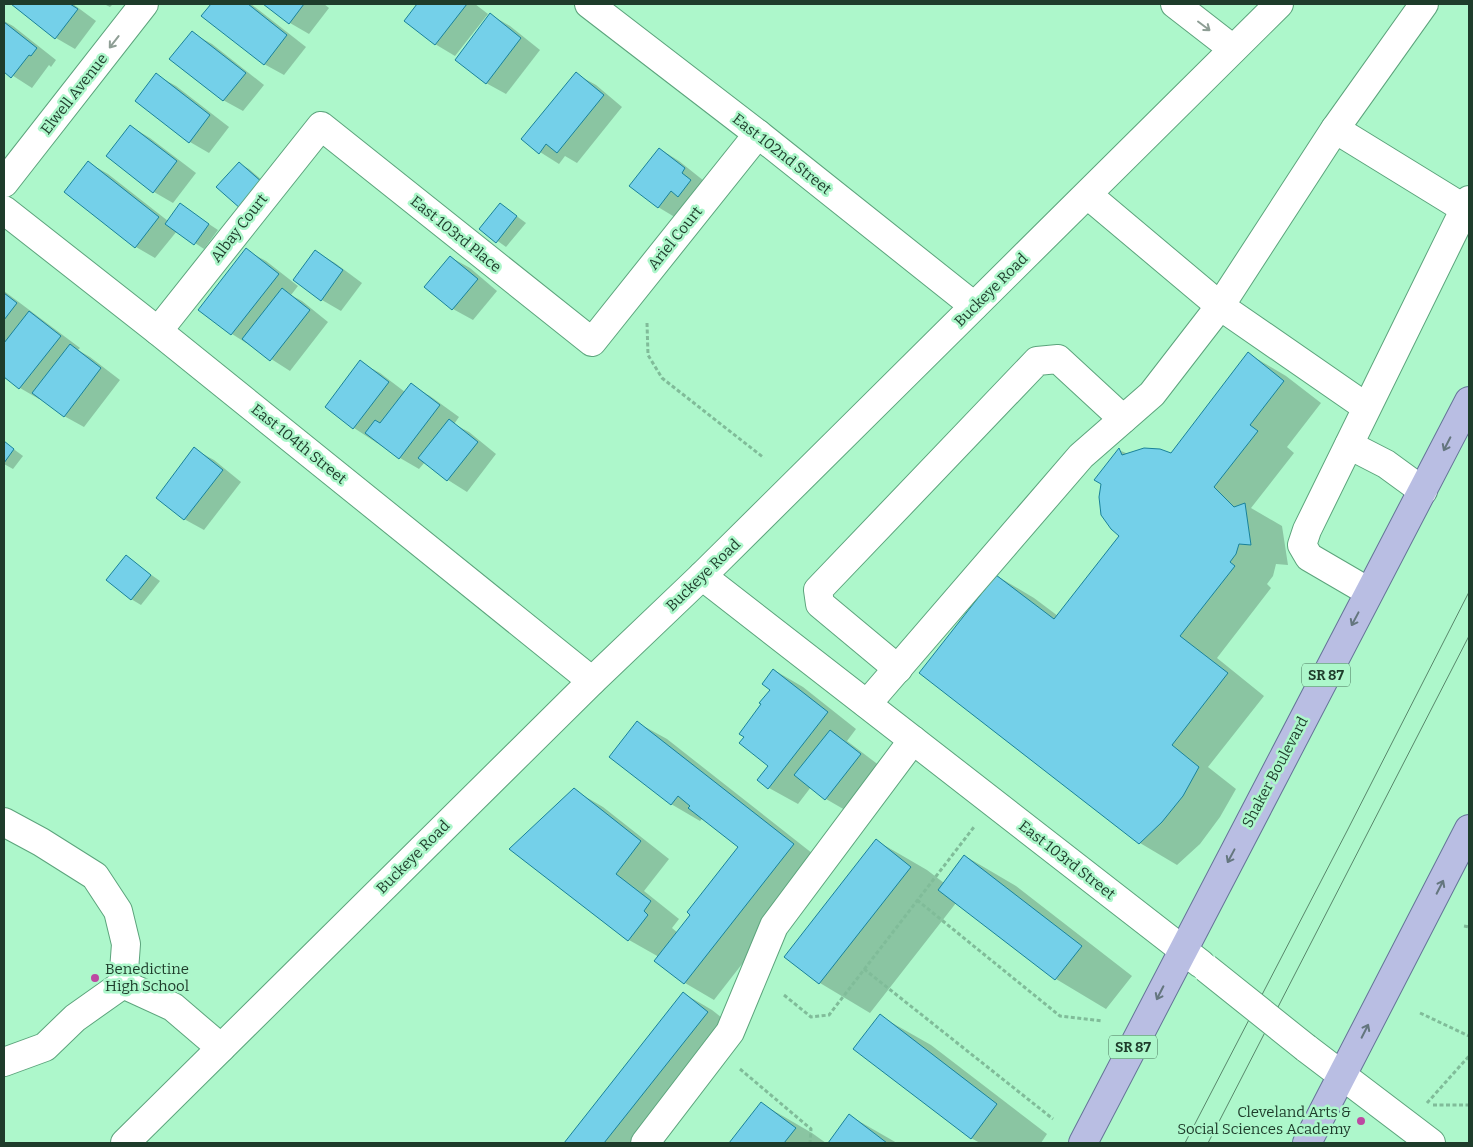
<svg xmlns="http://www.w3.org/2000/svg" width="1473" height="1147" font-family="Bitter,serif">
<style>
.shadow{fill:#0003}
.building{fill:#74d0e9;stroke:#1a829a}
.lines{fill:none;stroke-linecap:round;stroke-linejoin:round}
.minor-casing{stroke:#5ca47c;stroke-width:30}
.major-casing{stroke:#647497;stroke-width:30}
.path{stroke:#80bc99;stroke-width:3;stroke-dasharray:4 2.5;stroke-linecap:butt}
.minor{stroke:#fff;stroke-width:28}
.major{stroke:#b9bee3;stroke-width:28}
.tram{stroke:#58876b;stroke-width:1}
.minor-bridge-casing{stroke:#5ca47c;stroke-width:30;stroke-linecap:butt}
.minor-bridge{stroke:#fff;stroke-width:28}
.oneway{stroke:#8e9e95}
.oneway2{stroke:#64767e}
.poi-dot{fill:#bd49a2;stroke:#adf7cb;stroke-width:2}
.labels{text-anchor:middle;stroke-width:5;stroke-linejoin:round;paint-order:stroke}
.shield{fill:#adf7cb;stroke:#49745b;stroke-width:1}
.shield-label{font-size:14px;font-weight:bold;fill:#1e3c2b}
.street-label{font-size:15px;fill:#1e3c2b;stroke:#adf7cb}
.poi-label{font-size:15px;fill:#1e3c2b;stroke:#adf7cb;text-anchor:start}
</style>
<rect width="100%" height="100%" fill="#adf7cb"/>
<!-- shadow -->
<g class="shadow">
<path d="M 13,4 L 73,4 L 96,21 L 75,49 L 56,38 Z"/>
<path d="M 104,4 L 113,4 L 110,7 Z"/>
<path d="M 213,4 L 251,4 L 306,47 L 284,75 L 264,64 L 203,16 Z"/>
<path d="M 265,4 L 324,4 L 329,8 L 309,34 L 290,23 Z"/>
<path d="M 419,4 L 475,4 L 488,14 L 455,56 L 435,44 L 406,21 Z"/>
<path d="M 491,15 L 510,26 L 540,50 L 506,94 L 486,83 Z"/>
<path d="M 4,21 L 13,26 L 56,60 L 51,67 L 49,65 L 32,88 L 4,70 Z"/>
<path d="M 192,33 L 212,44 L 264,85 L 243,111 L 223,100 Z"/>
<path d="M 576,74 L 596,85 L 622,107 L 577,163 L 565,156 L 559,164 L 540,152 Z"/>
<path d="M 156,75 L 176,86 L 229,127 L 209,153 L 190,142 Z"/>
<path d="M 130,126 L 150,138 L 196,173 L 173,203 L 154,192 Z"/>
<path d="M 660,149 L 679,161 L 704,181 L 678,219 L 658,207 Z"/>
<path d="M 89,163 L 108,174 L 168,221 L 180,205 L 218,230 L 204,249 L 177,231 L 155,258 L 136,247 Z"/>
<path d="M 239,163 L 249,169 L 272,189 L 251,213 Z"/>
<path d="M 500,204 L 526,223 L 506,247 L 481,229 Z"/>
<path d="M 246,250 L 266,261 L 298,286 L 291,295 L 302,301 L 328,322 L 290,371 L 232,334 L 200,309 Z"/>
<path d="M 316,252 L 335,263 L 362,283 L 341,311 L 322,300 Z"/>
<path d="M 450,257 L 470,268 L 497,291 L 473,320 L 453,309 L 426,287 Z"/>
<path d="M 4,291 L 80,348 L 78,350 L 90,357 L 120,380 L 84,427 L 64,416 L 41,398 L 39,399 L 20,388 L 4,375 Z"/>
<path d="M 1249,354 L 1286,376 L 1321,403 L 1287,447 L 1294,453 L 1251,508 L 1282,526 L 1288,565 L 1276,564 L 1273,576 L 1267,584 L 1271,588 L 1217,658 L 1264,696 L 1208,767 L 1236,789 L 1220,817 L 1200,844 L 1177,865 L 1140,843 L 997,576 L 1034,598 L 1058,616 L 1120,535 L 1119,450 L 1128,454 L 1171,454 Z"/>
<path d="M 360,362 L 380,373 L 405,392 L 411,385 L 430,396 L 459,417 L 454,424 L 469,432 L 496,454 L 467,492 L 448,480 L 425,462 L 419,469 L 400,458 L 354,428 L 326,407 Z"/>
<path d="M 4,442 L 23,456 L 13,469 L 4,464 Z"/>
<path d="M 194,449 L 214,460 L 241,482 L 204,530 L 184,519 Z"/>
<path d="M 126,557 L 160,581 L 141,605 L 131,599 Z"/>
<path d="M 774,670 L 803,687 L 856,729 L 847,741 L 880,766 L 845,810 L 826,799 L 811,787 L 798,804 L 769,788 L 758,779 L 769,765 L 771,689 Z"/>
<path d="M 638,723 L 667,739 L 822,861 L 714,1000 L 685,983 L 656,961 L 659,957 L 629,940 L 574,790 L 603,807 L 669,859 L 644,891 L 679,919 L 672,928 L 678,933 L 740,847 L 703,818 L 700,821 L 671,804 Z"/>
<path d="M 877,841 L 927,870 L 944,883 L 965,856 L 1016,886 L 1132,976 L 1106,1009 L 1056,979 L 956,903 L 870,1013 L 820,983 L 786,957 Z"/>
<path d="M 683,993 L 712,1010 L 736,1029 L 646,1143 L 565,1143 Z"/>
<path d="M 880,1016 L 931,1045 L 1047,1134 L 1041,1143 L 980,1143 L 971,1138 Z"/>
<path d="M 762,1104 L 812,1133 L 826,1143 L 731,1143 Z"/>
<path d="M 850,1116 L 897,1143 L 829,1143 Z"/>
</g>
<!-- building -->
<g class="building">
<path d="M 11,4 L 70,4 L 78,9 L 55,39 Z"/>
<path d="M 211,4 L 248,4 L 287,35 L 264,65 L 201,16 Z"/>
<path d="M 263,4 L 304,4 L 289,24 Z"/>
<path d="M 417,4 L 467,4 L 435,45 L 404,21 Z"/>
<path d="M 490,13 L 521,38 L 486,84 L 455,60 Z"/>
<path d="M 4,22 L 37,48 L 31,56 L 29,55 L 11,78 L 4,72 Z"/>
<path d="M 192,31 L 246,73 L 223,101 L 169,59 Z"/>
<path d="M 576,72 L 604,95 L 557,153 L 546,144 L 539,154 L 521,139 Z"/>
<path d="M 156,73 L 210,115 L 189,143 L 135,101 Z"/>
<path d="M 130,125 L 177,161 L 153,193 L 106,156 Z"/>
<path d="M 659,148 L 685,168 L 682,173 L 691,180 L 678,197 L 671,191 L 658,208 L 629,186 Z"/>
<path d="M 88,161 L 159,217 L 135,248 L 64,192 Z"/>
<path d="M 239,162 L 263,183 L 241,209 L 216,187 Z"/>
<path d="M 180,203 L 209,224 L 194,245 L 165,224 Z"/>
<path d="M 500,203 L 517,216 L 496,243 L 479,229 Z"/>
<path d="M 246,248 L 279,274 L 231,335 L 198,310 Z"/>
<path d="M 315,250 L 343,270 L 321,301 L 293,280 Z"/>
<path d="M 450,256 L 478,279 L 452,310 L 424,287 Z"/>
<path d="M 282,288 L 310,310 L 270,361 L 242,339 Z"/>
<path d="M 4,293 L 17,303 L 4,320 Z"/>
<path d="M 29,311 L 61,336 L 19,389 L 4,377 L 4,343 Z"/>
<path d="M 70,344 L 101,368 L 64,417 L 32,393 Z"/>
<path d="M 1248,352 L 1284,381 L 1250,425 L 1258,431 L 1214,487 L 1234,507 L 1245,503 L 1251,545 L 1239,544 L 1236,554 L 1230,562 L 1235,566 L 1180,636 L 1228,673 L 1172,745 L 1199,767 L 1183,796 L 1162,822 L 1139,844 L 919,673 L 996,575 L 1054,619 L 1119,536 L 1111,529 L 1101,515 L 1099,497 L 1101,484 L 1094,480 L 1119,448 L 1122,455 L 1144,448 L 1160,449 L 1171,453 Z"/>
<path d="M 360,360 L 389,382 L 353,429 L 325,407 Z"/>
<path d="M 411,383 L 440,405 L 399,459 L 365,433 L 375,420 L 380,423 Z"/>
<path d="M 449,419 L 478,442 L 447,481 L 418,458 Z"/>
<path d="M 4,441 L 14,449 L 4,463 Z"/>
<path d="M 194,447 L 223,470 L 184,520 L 156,498 Z"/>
<path d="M 126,555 L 151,575 L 131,600 L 106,580 Z"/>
<path d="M 773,669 L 828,712 L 768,789 L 757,780 L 768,766 L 739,743 L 744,737 L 739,734 L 761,704 L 759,703 L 770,690 L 762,684 Z"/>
<path d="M 637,721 L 794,844 L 684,984 L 654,961 L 690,915 L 687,912 L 738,847 L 688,808 L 690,806 L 678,796 L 671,805 L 609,757 Z"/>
<path d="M 830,730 L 861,754 L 825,800 L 794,775 Z"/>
<path d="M 574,788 L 641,841 L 616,874 L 651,901 L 644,911 L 648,915 L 628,941 L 509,849 Z"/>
<path d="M 876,839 L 911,867 L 819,984 L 784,957 Z"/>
<path d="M 964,855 L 1082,946 L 1055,980 L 938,890 Z"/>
<path d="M 683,992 L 708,1012 L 604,1143 L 564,1143 Z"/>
<path d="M 880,1014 L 997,1104 L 971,1139 L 853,1049 Z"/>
<path d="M 761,1102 L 796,1128 L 784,1143 L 729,1143 Z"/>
<path d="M 849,1114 L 887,1143 L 828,1143 Z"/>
</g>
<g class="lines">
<!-- minor casing -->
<g class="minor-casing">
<g id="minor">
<path d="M 589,4 L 758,134 L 974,306"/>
<path d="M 1175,4 L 1233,49"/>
<path d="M 1335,129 L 1424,4"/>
<path d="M 4,183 L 144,4"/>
<path d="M 1088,195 L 1220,306 L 1366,407"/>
<path d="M 4,210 L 158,331 L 592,681"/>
<path d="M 158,331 L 321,126 L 592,342 L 758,134"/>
<path d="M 1349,445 L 1386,464 L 1423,491"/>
<path d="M 702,576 L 1201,964"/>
<path d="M 1369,592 L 1309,557 L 1302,545 L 1307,530 L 1469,200"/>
<path d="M 898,669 L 820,604 L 818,590 L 1037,361 L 1058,359 L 1123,419"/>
<path d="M 867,704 L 1081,456 L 1152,394 L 1220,306 L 1335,129 L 1465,209"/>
<path d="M 4,822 L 41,842 L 95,876 L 118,911 L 126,944 L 123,984"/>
<path d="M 1306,1048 L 1431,1143"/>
<path d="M 4,1062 L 45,1047 L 75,1018 L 123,984 L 173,1007 L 221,1048"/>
<path d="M 125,1143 L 592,681 L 702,576 L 1279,4"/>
<path d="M 645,1143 L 730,1032 L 774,926 L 913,740"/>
</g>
</g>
<!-- major casing -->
<g class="major-casing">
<g id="major">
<path d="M 1083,1143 L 1469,401"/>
<path d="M 1307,1143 L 1469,829"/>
</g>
</g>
<!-- path -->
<g class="path">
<path d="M 647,323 L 648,355 L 662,378 L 764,458"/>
<path d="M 917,900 L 1060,1016 L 1102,1021"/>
<path d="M 1464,926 L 1469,927"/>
<path d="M 864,969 L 1053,1119"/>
<path d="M 784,995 L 811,1017 L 829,1015 L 974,827"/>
<path d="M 1420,1013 L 1469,1036"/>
<path d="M 740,1069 L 811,1129 L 810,1143"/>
<path d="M 1427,1103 L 1469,1056"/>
<path d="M 1433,1105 L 1469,1105"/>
</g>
<!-- minor -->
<use href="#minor" class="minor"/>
<!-- major -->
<use href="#major" class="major"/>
<!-- tram -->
<g class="tram">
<path d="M 1185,1143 L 1347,831 L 1469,592"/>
<path d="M 1208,1143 L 1469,636"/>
</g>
<!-- minor-bridge casing -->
<g class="minor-bridge-casing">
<path id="minor-bridge" d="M 1206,968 L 1306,1048"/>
</g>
<!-- minor-bridge -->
<use href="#minor-bridge" class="minor-bridge"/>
</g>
<!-- one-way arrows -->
<defs><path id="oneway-shaft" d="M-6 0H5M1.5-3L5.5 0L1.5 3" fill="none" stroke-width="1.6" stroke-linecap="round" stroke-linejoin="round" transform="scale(1.25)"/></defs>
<g class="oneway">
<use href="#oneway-shaft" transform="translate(1204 26) rotate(37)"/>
<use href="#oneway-shaft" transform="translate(114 42) rotate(128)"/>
</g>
<g class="oneway2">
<use href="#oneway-shaft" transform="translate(1447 444) rotate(117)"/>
<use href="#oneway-shaft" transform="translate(1355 619) rotate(118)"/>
<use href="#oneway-shaft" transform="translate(1231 856) rotate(118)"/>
<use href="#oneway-shaft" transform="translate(1440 887) rotate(-63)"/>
<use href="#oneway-shaft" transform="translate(1160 993) rotate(117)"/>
<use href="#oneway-shaft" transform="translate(1365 1031) rotate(-63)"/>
</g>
<!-- markers -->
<g class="poi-dot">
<circle cx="95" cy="978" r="5"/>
<circle cx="1361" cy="1121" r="5"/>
</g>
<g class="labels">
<!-- shield labels -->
<g class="shield">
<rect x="1302" y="663.5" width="48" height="23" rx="4"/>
<rect x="1109" y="1035.5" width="48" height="23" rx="4"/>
</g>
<g class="shield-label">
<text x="1326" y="680">SR 87</text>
<text x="1133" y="1052">SR 87</text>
</g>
<!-- street labels -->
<g class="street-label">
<text transform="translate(74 94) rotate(-52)" y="5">Elwell Avenue</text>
<text transform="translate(782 154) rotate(38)" y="5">East 102nd Street</text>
<text transform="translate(239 228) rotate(-52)" y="5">Albay Court</text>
<text transform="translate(456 234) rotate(39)" y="5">East 103rd Place</text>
<text transform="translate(675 238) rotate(-51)" y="5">Ariel Court</text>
<text transform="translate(991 290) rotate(-45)" y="5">Buckeye Road</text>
<text transform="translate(299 444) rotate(39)" y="5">East 104th Street</text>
<text transform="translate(703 575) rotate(-44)" y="5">Buckeye Road</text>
<text transform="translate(1275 772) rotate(-62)" y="5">Shaker Boulevard</text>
<text transform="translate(413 857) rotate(-45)" y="5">Buckeye Road</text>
<text transform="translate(1067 860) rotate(38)" y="5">East 103rd Street</text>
</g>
<!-- poi labels -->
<g class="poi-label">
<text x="105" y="974">Benedictine<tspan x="105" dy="17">High School</tspan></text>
<text x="1351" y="1117" text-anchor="end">Cleveland Arts &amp;<tspan x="1351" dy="17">Social Sciences Academy</tspan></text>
</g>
</g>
<!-- border -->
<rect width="1473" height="1147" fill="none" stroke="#1e3c2b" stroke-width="10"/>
</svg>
